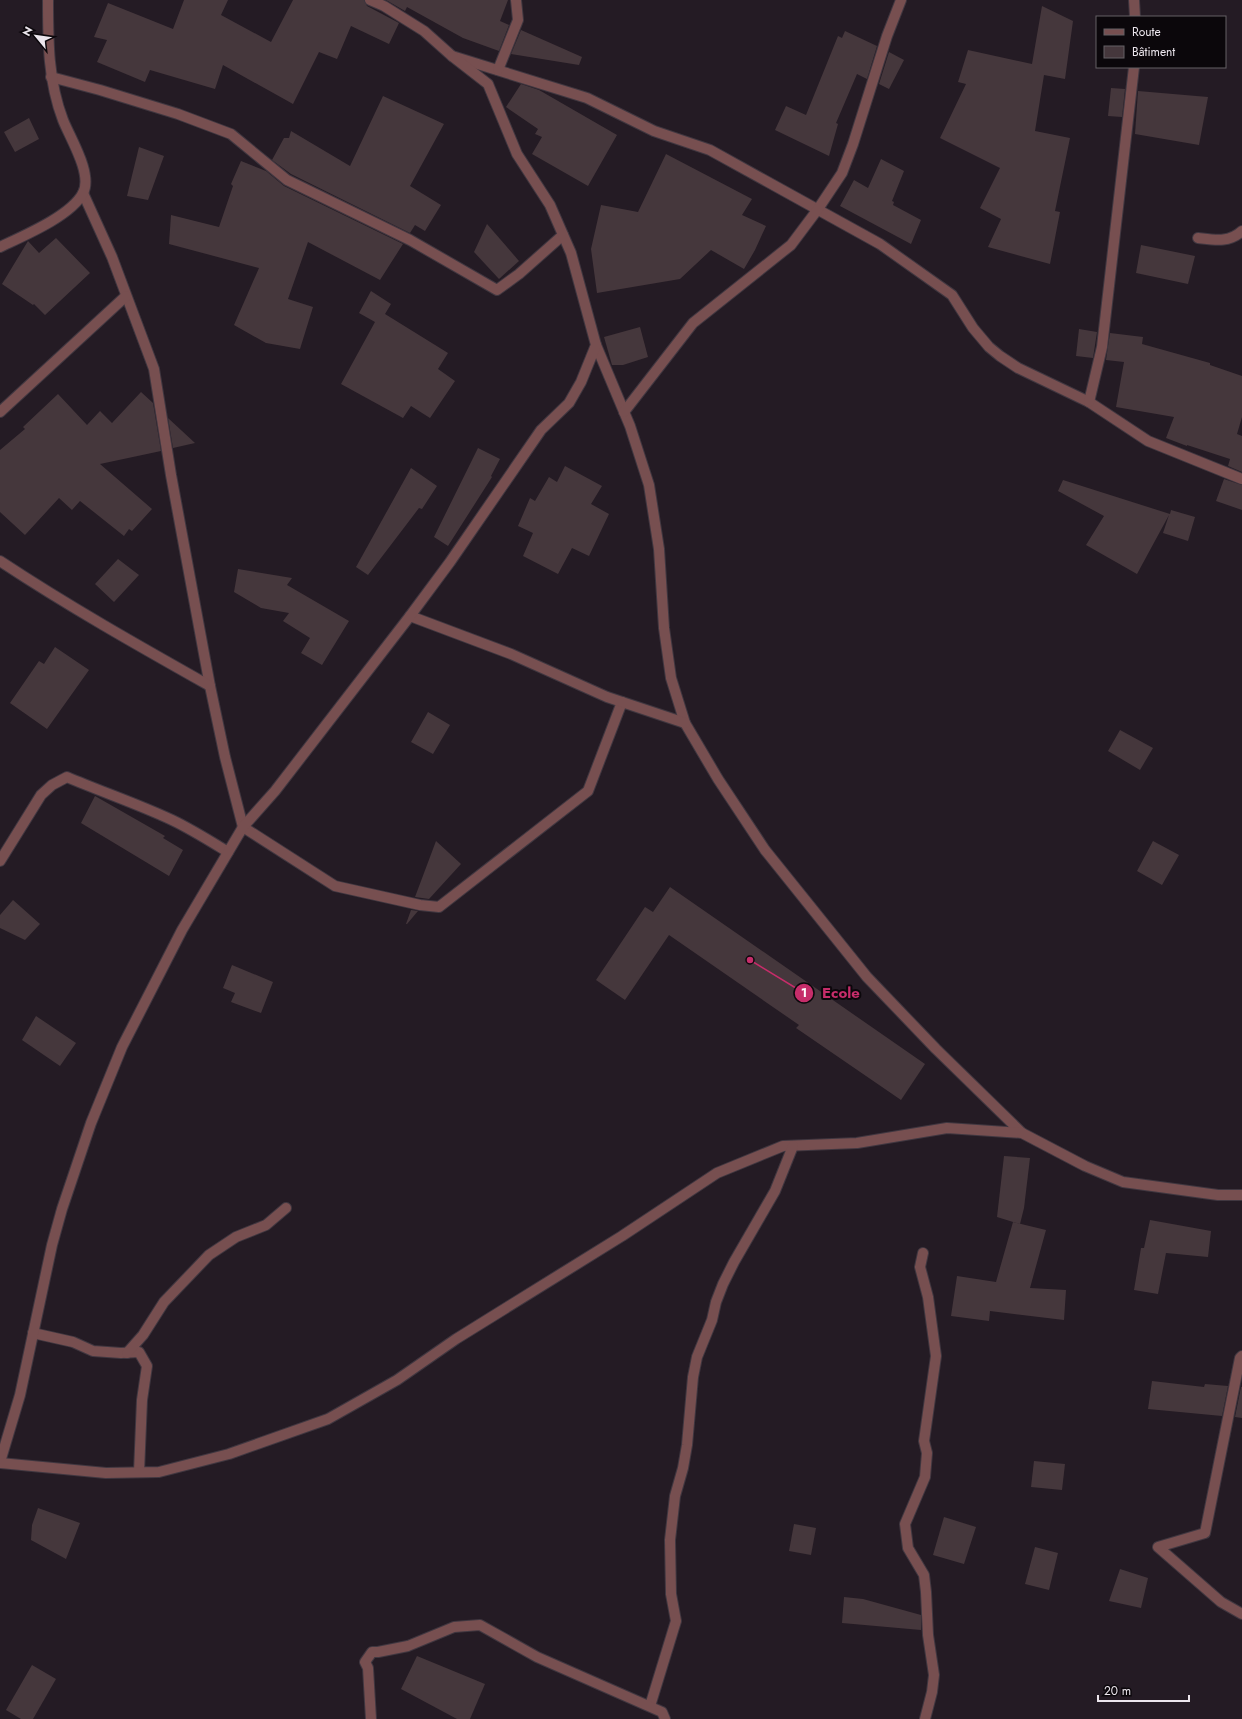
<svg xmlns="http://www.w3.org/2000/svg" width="1242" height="1719" font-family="Jost,sans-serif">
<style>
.building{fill:#45373c}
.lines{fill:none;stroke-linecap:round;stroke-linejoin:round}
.street-casing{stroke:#403740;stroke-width:12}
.street{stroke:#774f50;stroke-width:10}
.leader{fill:none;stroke:#c62d6a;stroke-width:1.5}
.callout-dot{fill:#c62d6a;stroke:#0b070b;stroke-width:1.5}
.mark-label{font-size:12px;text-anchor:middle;font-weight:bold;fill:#fff}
.callout-label{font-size:15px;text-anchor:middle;font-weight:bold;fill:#c62d6a;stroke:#0b070b;stroke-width:4;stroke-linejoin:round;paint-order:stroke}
</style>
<rect width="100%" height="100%" fill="#241b24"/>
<!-- building -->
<g class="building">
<path d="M 184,0 L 228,0 L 221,15 L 271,42 L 293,0 L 364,0 L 367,6 L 399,23 L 389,44 L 351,26 L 337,59 L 319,52 L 293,104 L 223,65 L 215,89 L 150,70 L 145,82 L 97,62 L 107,40 L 94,37 L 108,3 L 173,29 Z"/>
<path d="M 386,0 L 508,0 L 500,21 L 509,25 L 499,51 L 463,38 L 407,7 L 405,11 Z"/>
<path d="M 1042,6 L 1073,21 L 1065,79 L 1044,75 L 1035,131 L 1070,138 L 1055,211 L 1060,212 L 1050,264 L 988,247 L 1001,219 L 980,208 L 1000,168 L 940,138 L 966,84 L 958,82 L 968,50 L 1032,64 Z"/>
<path d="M 521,30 L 582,57 L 579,65 L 511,54 Z"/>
<path d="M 845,31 L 877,46 L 867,79 L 857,74 L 836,123 L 838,124 L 829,156 L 775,130 L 786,106 L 806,115 L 838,36 L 842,38 Z"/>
<path d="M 889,52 L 904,60 L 889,89 L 879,84 Z"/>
<path d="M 521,84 L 539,90 L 617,135 L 588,186 L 532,154 L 542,137 L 535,134 L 538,129 L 506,107 Z"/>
<path d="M 1111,88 L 1125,89 L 1122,117 L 1108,116 Z"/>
<path d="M 1138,91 L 1208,97 L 1199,145 L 1135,134 Z"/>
<path d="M 383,96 L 444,124 L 410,186 L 441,205 L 425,231 L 415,225 L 410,233 L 291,174 L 272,160 L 284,138 L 289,138 L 291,131 L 350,166 Z"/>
<path d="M 29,118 L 39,139 L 15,152 L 4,132 Z"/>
<path d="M 139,147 L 164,156 L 148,200 L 127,196 Z"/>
<path d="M 666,154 L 752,199 L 742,215 L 766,226 L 755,250 L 744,269 L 711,250 L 680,279 L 597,293 L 591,249 L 601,205 L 638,212 Z"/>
<path d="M 881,159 L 904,171 L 892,201 L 894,202 L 893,205 L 921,220 L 911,244 L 840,206 L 854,180 L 868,188 Z"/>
<path d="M 241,161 L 266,171 L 284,186 L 403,244 L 380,280 L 308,242 L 288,299 L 313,307 L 300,349 L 266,343 L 234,325 L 259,268 L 169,244 L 171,215 L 219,227 L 233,186 L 231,184 Z"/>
<path d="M 487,224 L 519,261 L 499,279 L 474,252 Z"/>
<path d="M 56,238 L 90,273 L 45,315 L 34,304 L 33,305 L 2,284 L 28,241 L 39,253 Z"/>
<path d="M 1141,245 L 1195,256 L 1188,284 L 1136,273 Z"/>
<path d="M 371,291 L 391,304 L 385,314 L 448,353 L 438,369 L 455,381 L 430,418 L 411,406 L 403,418 L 341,384 L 375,322 L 359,313 Z"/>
<path d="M 640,327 L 648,357 L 623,365 L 612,365 L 604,337 Z"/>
<path d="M 1079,329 L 1097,332 L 1093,358 L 1076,356 Z"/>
<path d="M 1110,333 L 1143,337 L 1142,344 L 1210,363 L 1210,365 L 1242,376 L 1242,417 L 1237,434 L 1242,436 L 1242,472 L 1228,466 L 1230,459 L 1187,445 L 1187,446 L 1166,438 L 1174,417 L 1116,407 L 1124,362 L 1106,360 Z"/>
<path d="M 141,392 L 153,403 L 161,451 L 100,464 L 152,509 L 132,531 L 129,529 L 124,536 L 80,501 L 72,510 L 59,498 L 25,535 L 0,512 L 0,450 L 25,429 L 23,427 L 58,394 L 87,425 L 100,411 L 112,423 Z"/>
<path d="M 168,418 L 195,443 L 173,448 Z"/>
<path d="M 478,448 L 500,459 L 491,476 L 492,477 L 448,546 L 434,537 Z"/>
<path d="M 565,466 L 602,486 L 591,504 L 609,514 L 589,556 L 572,548 L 558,574 L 523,556 L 533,533 L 518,526 L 530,498 L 535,501 L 549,477 L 557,482 Z"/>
<path d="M 411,468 L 437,486 L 422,509 L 419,508 L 368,575 L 356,567 Z"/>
<path d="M 1224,479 L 1242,485 L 1242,510 L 1216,501 Z"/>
<path d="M 1063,480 L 1170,514 L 1171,510 L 1195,517 L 1188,541 L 1163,533 L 1169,515 L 1137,574 L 1086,545 L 1104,516 L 1058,491 Z"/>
<path d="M 118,559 L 139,575 L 114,602 L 95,584 Z"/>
<path d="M 238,569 L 292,578 L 287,585 L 349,621 L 322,665 L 301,653 L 310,638 L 283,621 L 289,613 L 261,608 L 234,592 Z"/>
<path d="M 55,647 L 89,670 L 47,729 L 10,703 L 39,661 L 44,664 Z"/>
<path d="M 428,712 L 450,725 L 433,754 L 411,742 Z"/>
<path d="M 1120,730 L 1153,748 L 1140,770 L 1108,751 Z"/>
<path d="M 95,796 L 165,836 L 163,838 L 183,850 L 169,876 L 81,823 Z"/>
<path d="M 436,841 L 461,864 L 429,899 L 415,897 Z"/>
<path d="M 1153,841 L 1179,855 L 1162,885 L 1137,871 Z"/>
<path d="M 670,887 L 925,1064 L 901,1100 L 796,1028 L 799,1025 L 669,935 L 625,1000 L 596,980 L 645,907 L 653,912 Z"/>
<path d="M 13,900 L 40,924 L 25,940 L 0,928 L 0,915 Z"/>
<path d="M 411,910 L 418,911 L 407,924 L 406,924 Z"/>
<path d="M 232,965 L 273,982 L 261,1013 L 231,1002 L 235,993 L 223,988 Z"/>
<path d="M 36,1016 L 76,1043 L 60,1066 L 22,1040 Z"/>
<path d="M 1004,1156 L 1030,1158 L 1024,1208 L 1020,1224 L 997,1217 Z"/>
<path d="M 1150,1220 L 1211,1231 L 1208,1257 L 1166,1253 L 1158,1294 L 1134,1290 L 1141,1248 L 1144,1248 Z"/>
<path d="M 1013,1222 L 1046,1230 L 1030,1288 L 1066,1290 L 1064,1320 L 990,1311 L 989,1321 L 951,1316 L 957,1276 L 996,1282 Z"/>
<path d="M 1152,1381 L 1204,1387 L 1205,1384 L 1228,1386 L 1222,1416 L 1148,1409 Z"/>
<path d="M 1241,1387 L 1242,1387 L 1242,1418 L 1235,1417 Z"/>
<path d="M 1034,1461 L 1065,1464 L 1062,1490 L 1031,1487 Z"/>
<path d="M 38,1508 L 80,1523 L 66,1559 L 31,1540 L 32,1525 Z"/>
<path d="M 944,1517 L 976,1527 L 964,1564 L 933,1555 Z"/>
<path d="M 794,1524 L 816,1528 L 811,1555 L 789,1551 Z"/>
<path d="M 1035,1547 L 1058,1553 L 1049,1590 L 1025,1584 Z"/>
<path d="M 1120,1569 L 1148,1578 L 1141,1608 L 1109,1601 Z"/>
<path d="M 844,1597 L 863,1599 L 921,1615 L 921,1630 L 842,1623 Z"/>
<path d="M 417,1656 L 485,1684 L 470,1719 L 457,1719 L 401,1689 Z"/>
<path d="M 32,1665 L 56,1679 L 33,1719 L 21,1719 L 6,1710 Z"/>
</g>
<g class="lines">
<!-- street casing -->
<g class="street-casing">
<g id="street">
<path d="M 370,0 L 384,6 L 424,31 L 452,56 L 587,98 L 654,131 L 710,150 L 880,244 L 952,295 L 973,328 L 989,347 L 1000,356 L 1018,368 L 1089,402 L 1148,441 L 1242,479"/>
<path d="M 1134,0 L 1135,17"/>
<path d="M 498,70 L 518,20 L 516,0"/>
<path d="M 51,77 L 100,90 L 178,114 L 231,134 L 287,180 L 410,240 L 497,290 L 519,274 L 563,235"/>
<path d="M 83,193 L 112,257 L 154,369 L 171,475 L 210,686 L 225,757 L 243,827 L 335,886 L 420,905 L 439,907 L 588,791 L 622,702"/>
<path d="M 1198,238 C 1215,240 1229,243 1242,231"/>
<path d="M 0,247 C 23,236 71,216 83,193 C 93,174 70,138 63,120 C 48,81 48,41 48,0"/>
<path d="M 596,345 L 630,426 L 649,485 L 659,549 L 664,628 L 671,678 L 685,723 L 718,779 L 765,850 L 867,977 L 936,1049 L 1022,1133"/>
<path d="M 1089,402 L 1102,347 L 1134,67"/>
<path d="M 0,412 L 126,296"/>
<path d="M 624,412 L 693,323 L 791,245 L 818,209 L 842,173 L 853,144 L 887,36 L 901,0"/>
<path d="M 0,561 C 68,606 139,646 210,686"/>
<path d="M 410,616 L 511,654 L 607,697 L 685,723"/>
<path d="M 0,861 L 41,795 L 52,785 L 67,777 C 102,792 138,804 172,820 C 191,829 210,841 228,852"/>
<path d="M 923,1253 L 920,1267 L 928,1297 L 936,1356 L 924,1441 L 927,1453 L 925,1477 L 905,1524 L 908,1548 L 924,1575 L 926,1592 L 928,1635 L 934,1675 L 932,1692 L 925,1719"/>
<path d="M 33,1333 L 73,1342 L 93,1351 L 121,1353 L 139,1352 L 147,1366 L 142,1400 L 139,1472"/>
<path d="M 127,1353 L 143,1335 L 164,1302 L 209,1255 L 236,1237 L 266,1225 L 286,1208"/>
<path d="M 1242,1356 L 1240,1358 L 1205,1533 L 1158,1547 L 1221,1602 L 1242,1614"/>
<path d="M 0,1462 L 20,1395 L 52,1245 L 62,1209 L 91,1123 L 122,1047 L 182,930 L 243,827 L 275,791 L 410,616 L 450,562 L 541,430 L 569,403 L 581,382 L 596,345 L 571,253 L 550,205 L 517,154 L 488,84 L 452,56"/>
<path d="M 0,1463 L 106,1473 L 159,1472 L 229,1454 L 328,1419 L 397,1380 L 456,1339 L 622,1236 L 717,1173 L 783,1146 L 857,1143 L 947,1128 L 1022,1133 L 1085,1166 L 1123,1182 L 1218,1195 L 1242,1195"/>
<path d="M 650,1706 L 676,1621 L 671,1594 L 670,1540 L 675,1496 L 683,1468 L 687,1445 L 693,1377 L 697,1357 L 712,1320 L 716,1302 L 723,1284 L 734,1262 L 775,1191 L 793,1146"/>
<path d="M 371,1719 L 368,1668 L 365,1662 L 372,1652 L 378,1652 L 408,1646 L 454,1627 L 480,1625 L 537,1657 L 662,1712 L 665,1719"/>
</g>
</g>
<!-- street -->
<use href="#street" class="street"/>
</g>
<!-- callouts -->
<path class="leader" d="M750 960L804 993"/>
<g class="callout-dot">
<circle cx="750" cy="960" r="4"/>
<circle cx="804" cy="993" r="10"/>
</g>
<g class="mark-label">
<text x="804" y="997">1</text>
</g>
<g class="callout-label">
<text x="841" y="998">Ecole</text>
</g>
<!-- legend -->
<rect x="1096" y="16" width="130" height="52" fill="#0b070b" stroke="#656065"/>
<rect x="1104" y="29" width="20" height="6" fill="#774f50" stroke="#656065"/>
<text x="1132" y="36" font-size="12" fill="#ece6ed">Route</text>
<rect x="1104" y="46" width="20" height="12" fill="#45373c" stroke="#656065"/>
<text x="1132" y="56" font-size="12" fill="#ece6ed">Bâtiment</text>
<!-- north arrow -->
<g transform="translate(36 36) rotate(299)" stroke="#0b070b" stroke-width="3" paint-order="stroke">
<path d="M0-3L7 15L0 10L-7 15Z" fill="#ece6ed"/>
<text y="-6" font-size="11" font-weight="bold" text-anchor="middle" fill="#ece6ed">N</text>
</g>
<!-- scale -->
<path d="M1098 1695v6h91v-6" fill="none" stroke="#ece6ed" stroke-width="2"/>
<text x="1104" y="1695" font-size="12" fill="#ece6ed" stroke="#0b070b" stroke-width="3" paint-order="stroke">20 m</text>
</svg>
